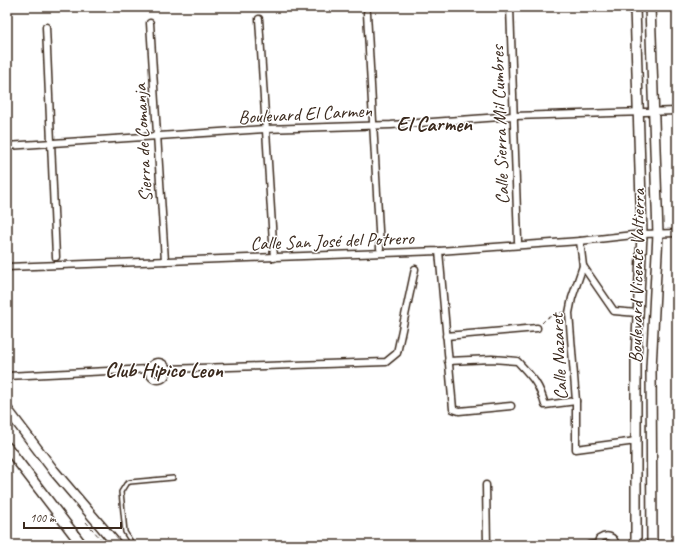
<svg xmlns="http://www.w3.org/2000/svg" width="684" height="552" font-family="Caveat,sans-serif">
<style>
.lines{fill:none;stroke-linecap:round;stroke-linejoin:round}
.service-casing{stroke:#3b2a1e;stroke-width:6}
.minor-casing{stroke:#3b2a1e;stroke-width:9}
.secondary-casing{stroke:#3b2a1e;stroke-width:12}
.path{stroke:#3b2a1e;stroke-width:1;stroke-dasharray:4 3;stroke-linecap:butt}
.service{stroke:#fff;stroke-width:3}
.minor{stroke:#fff;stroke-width:6}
.secondary{stroke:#fff;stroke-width:9}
.labels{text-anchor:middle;stroke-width:3;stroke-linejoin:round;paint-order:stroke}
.street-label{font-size:19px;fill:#3b2a1e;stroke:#fff}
.quarter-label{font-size:21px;font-weight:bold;fill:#3b2a1e;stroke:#fff}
</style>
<rect width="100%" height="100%" fill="#fff"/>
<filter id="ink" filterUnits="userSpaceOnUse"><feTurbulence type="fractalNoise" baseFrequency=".025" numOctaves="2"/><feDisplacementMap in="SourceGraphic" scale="8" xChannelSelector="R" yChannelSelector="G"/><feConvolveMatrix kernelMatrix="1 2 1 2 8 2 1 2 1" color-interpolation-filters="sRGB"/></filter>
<g filter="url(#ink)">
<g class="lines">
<!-- service casing -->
<g class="service-casing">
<g id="service">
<path d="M 653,543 L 677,543"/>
<path d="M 133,545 L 125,532 L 121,492 L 126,484 L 130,482 L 173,478"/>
</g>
</g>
<!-- minor casing -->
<g class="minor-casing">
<g id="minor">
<path d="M 510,7 L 518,241"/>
<path d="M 367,13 L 380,248"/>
<path d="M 259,19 L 274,258"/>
<path d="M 150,23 L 165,261"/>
<path d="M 46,27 L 56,257"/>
<path d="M 7,146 L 265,129 L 391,125 L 514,116 L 677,111"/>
<path d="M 580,241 L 583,266 L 572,298 L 569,313 L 576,401 L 576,449 L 636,441"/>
<path d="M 439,251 L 453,409 L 459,411 L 511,406"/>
<path d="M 583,266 L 614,311 L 637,313"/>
<path d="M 7,267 L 439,251 L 580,241 L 642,234 L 677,233"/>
<path d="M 446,336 L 537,328"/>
<path d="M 448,361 L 492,359 L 517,361 C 532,377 539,383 545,405 L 576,401"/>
<circle cx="158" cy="371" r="9"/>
<path d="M 167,369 L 386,362 L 397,353 L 415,269"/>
<path d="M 7,376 L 149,369"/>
<path d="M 486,485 L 487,545"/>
<path d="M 589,545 L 597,544"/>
<path d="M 598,545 L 599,539 C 607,534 614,536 616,545"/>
</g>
</g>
<!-- secondary casing -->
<g class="secondary-casing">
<g id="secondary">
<path d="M 635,7 L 642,234 L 636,358 L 636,545"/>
<path d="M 650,7 L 658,234 L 651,368 L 652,545"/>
<path d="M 7,409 L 54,471 L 117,545"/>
<path d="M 7,447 L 82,545"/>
</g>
</g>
<!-- path -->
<g class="path">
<path d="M 542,323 L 547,318 L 563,312"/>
<path d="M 86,522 L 106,545"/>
</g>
<!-- service -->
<use href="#service" class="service"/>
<!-- minor -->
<use href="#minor" class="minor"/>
<!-- secondary -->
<use href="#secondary" class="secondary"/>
</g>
</g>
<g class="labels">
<!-- street labels -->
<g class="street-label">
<text transform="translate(305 113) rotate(-3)" y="7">Boulevard El Carmen</text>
<text transform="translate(499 125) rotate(-92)" y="7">Calle Sierra Mil Cumbres</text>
<text transform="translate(142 143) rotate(-93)" y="7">Sierra de Comanja</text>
<text transform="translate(332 240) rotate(-2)" y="7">Calle San José del Potrero</text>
<text transform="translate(636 276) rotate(-89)" y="7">Boulevard Vicente Valtierra</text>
<text transform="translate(558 357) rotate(-93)" y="7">Calle Nazaret</text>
</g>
<!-- quarter labels -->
<g class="quarter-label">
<text x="434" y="131">El Carmen</text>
<text x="164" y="377">Club Hipico Leon</text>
</g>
</g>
<!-- margin -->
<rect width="684" height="552" fill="none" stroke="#fff" stroke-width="24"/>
<rect x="12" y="12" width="660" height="528" fill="none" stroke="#3b2a1e" stroke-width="1.5" filter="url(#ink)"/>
<!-- scale -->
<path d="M24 522v6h97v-6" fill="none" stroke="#3b2a1e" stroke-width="2"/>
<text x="30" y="522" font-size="12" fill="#3b2a1e" stroke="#ffffff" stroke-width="3" paint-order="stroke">100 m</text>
</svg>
